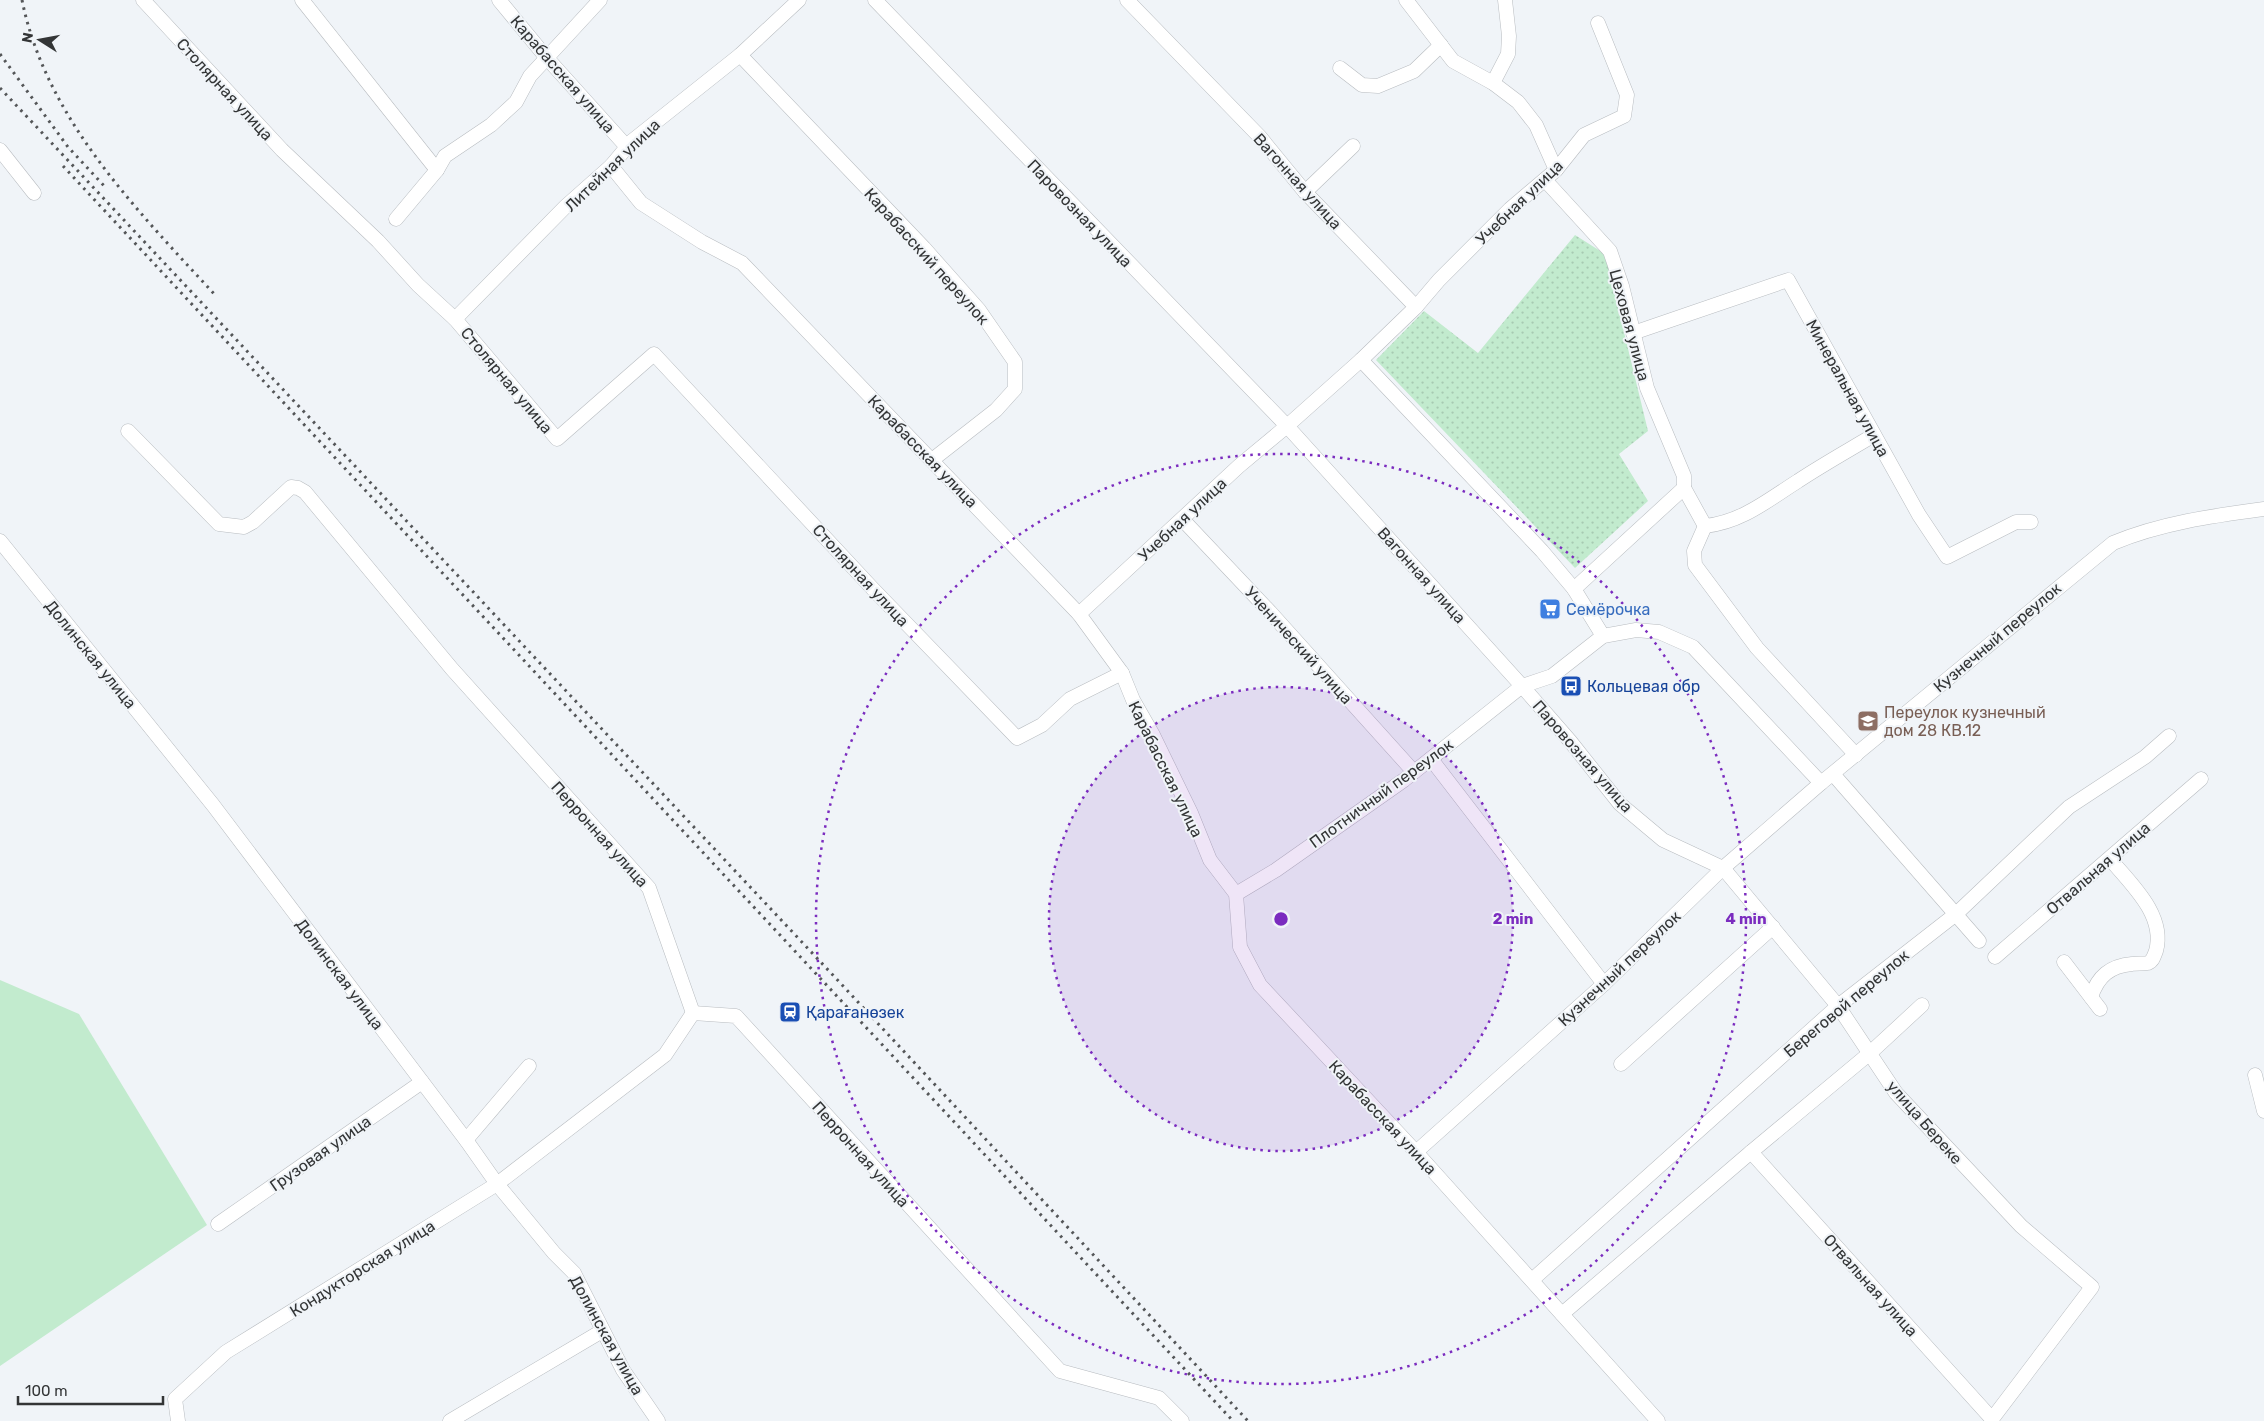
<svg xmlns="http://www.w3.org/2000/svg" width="2264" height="1421" font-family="Rubik,sans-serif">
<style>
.grass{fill:#c2ebce}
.park{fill:url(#park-dots)}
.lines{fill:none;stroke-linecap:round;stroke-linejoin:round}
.minor-casing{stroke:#b8bcc0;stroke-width:15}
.minor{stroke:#fff;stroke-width:14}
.rail{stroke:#545658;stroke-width:3;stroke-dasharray:2.5 5;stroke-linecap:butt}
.ring{fill:none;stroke:#7b2cbf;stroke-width:2.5;stroke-dasharray:2.5 5}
.labels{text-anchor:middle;stroke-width:4;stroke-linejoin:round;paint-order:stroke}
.street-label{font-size:16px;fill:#333536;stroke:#f0f4f8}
.shop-label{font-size:16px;fill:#366cbe;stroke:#f0f4f8;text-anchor:start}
.transit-label{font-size:16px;fill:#164399;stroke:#f0f4f8;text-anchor:start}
.education-label{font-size:16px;fill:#785e54;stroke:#f0f4f8;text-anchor:start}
.centre{fill:#7b2cbf;stroke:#f0f4f8;stroke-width:2.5}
.ring-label{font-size:15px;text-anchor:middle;font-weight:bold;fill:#7b2cbf;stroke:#f0f4f8;stroke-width:4;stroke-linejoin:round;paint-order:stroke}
</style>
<defs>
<pattern id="park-dots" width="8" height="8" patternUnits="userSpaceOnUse" patternTransform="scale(1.25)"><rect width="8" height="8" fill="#c2ebce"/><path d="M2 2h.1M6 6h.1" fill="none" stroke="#a7cab2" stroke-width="1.8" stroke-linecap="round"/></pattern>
</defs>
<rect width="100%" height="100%" fill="#f0f4f8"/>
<!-- grass -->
<path class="grass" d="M 0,980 L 79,1014 L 207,1225 L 0,1366 Z"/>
<!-- park -->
<path class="park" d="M 1575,235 L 1605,254 L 1648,431 L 1619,454 L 1648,501 L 1575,568 L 1376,360 L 1424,311 L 1478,353 Z"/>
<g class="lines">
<!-- minor casing -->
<g class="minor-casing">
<g id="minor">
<path d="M 143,0 L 282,150 L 378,241 L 418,285 L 455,319 L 557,439 L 654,354 L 873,589 L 1017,738 L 1042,725 L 1070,699 L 1122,673"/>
<path d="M 302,0 L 437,170"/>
<path d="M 499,0 L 546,57 L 627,147"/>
<path d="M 875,0 L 1287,426 L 1239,466 L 1079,614"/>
<path d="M 1127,0 L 1260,137 L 1305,192 L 1416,307 L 1361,360 L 1287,426 L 1522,686 L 1570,741 L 1620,804 L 1663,840 L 1723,868 L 1838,1006 L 1896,1093 L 2021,1226 L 2092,1287 L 1992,1419 L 1751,1152"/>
<path d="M 1406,0 L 1453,61 L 1493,83 L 1518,102 L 1536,125 L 1556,170"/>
<path d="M 740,55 L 924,248 L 979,310 L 1015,362 L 1015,389 L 996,410 L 932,460"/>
<path d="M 1340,68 L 1362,85 L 1378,86 L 1414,71 L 1441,45"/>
<path d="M 1493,83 L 1508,54 L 1509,36 L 1505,0"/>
<path d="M 0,150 L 34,193"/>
<path d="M 611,166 L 641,203 L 702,242 L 742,263 L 1079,614 L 1122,673 L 1133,700 L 1153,735 L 1191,813 L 1210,860 L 1236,894 L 1240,947 L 1260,985 L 1416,1152 L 1658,1421"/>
<path d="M 1545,180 L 1610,251 L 1622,286 L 1647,388 L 1684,476 L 1684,488"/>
<path d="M 1305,192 L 1353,146"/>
<path d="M 396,219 L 437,170 L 445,156 L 491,125 L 516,102 L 530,76 L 600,0"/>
<path d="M 1416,307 L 1439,280 L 1510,209 L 1556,170 L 1584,135 L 1624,116 L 1627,95 L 1598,23"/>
<path d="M 455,319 L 566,206 L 611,166 L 632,141 L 740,55 L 799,0"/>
<path d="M 1633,333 L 1788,280 L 1919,515 L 1947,557 L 2016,522 L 2031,522"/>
<path d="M 1361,360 L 1542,551 L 1574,589 L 1603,636"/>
<path d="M 128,431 L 219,524 L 244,527 L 253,522 L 291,487 L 298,488 L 305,492 L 452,669 L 649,888 L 693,1013"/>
<path d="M 1684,488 L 1705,526 C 1742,522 1768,500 1798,481 C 1822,465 1849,450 1874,435"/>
<path d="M 1183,520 L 1270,612 L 1414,772"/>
<path d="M 1705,526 L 1694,551 L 1695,565 L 1757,648 L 1856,755"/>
<path d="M 0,541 L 213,805 L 466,1140 L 497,1184 L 554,1253 L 574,1273 L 623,1370 L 658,1421"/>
<path d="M 1574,589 L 1684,488"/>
<path d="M 1431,759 L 1604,984"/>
<path d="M 1833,774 L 1979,941"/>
<path d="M 1236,894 L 1276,870 L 1404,780 L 1522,686 L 1552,676 L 1603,636 L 1636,630 L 1659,632 L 1693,647 L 1821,783"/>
<path d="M 1995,957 L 2201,779"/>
<path d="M 2064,962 L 2100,1009"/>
<path d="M 2091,997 C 2098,976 2110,966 2132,964 C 2137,963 2143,964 2148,963 C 2153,961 2154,956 2156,951 C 2166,915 2130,883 2110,859"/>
<path d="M 693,1013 L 736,1016 L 1060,1371 L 1159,1398 L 1182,1421"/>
<path d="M 1621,1064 L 1773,927"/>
<path d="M 2255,1075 L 2264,1111"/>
<path d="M 466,1140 L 529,1066"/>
<path d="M 1416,1152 L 1604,984 L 1723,868 L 1821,783 L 2113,543 C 2161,523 2212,516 2264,509"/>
<path d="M 218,1224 L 422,1082"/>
<path d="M 1532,1280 L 1838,1006 L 1956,914 L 2069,807 L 2145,757 L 2169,736"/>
<path d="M 1562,1314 L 1751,1152 L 1870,1053 L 1922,1005"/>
<path d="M 178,1421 L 175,1399 L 226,1352 L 497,1184 L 665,1055 L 693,1013"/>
<path d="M 450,1421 L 602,1331"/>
</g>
</g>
<!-- minor -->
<use href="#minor" class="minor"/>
<!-- rail -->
<g class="rail">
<path d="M 22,0 C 46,119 137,210 216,296"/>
<path d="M 0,54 L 68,147 L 106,188"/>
<path d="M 0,88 L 830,972 L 1248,1421"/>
<path d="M 63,166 L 1233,1421"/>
</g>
</g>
<!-- distance rings -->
<circle cx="1281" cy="919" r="232" fill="#7b2cbf" fill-opacity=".12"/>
<g class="ring">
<circle cx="1281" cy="919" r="232"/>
<circle cx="1281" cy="919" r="465"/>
</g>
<!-- icons -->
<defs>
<g id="supermarket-square" transform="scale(1.125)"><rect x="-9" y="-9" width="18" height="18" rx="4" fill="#3f7fe0" stroke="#f0f4f8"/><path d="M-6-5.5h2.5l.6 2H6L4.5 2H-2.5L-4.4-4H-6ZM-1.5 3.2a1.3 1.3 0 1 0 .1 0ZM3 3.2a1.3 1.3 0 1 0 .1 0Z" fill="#fff"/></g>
<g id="bus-square" transform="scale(1.125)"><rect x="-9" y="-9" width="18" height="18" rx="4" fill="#1a4fb4" stroke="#f0f4f8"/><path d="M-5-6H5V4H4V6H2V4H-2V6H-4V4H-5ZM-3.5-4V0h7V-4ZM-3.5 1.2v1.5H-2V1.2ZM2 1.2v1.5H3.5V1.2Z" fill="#fff"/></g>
<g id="university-square" transform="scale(1.125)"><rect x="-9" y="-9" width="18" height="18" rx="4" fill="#8d6e63" stroke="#f0f4f8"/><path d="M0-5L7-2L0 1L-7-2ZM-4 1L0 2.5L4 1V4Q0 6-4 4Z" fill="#fff"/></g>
<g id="station-square" transform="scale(1.125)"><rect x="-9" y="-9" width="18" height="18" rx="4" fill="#1a4fb4" stroke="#f0f4f8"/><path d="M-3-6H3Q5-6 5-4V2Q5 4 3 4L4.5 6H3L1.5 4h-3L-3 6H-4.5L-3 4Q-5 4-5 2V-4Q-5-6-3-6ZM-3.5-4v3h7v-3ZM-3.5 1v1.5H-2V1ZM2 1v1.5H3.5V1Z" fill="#fff"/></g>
</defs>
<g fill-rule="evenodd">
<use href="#supermarket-square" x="1550" y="609"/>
<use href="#bus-square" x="1571" y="686"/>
<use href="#university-square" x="1868" y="721"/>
<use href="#station-square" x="790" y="1012"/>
</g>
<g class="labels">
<!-- street labels -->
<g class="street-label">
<text transform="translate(563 74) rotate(49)" y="6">Карабасская улица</text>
<text transform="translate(225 89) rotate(47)" y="6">Столярная улица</text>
<text transform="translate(612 165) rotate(-44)" y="6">Литейная улица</text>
<text transform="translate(1298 181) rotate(48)" y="6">Вагонная улица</text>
<text transform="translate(1519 202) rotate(-44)" y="6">Учебная улица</text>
<text transform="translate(1080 213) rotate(46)" y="6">Паровозная улица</text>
<text transform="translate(927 256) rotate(48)" y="6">Карабасский переулок</text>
<text transform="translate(1630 325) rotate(75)" y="6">Цеховая улица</text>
<text transform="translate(507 380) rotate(50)" y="6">Столярная улица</text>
<text transform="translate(1848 388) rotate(61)" y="6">Минеральная улица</text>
<text transform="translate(923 451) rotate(46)" y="6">Карабасская улица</text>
<text transform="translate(1182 519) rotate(-43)" y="6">Учебная улица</text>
<text transform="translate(861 575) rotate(47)" y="6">Столярная улица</text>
<text transform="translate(1422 575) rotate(48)" y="6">Вагонная улица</text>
<text transform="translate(1997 637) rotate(-40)" y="6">Кузнечный переулок</text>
<text transform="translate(1299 645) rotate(48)" y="6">Ученический улица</text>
<text transform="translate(91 654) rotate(51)" y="6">Долинская улица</text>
<text transform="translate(1583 756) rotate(49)" y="6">Паровозная улица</text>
<text transform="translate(1166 769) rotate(64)" y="6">Карабасская улица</text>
<text transform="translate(1381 793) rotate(-36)" y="6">Плотничный переулок</text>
<text transform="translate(600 834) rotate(48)" y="6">Перронная улица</text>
<text transform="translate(2098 868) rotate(-41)" y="6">Отвальная улица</text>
<text transform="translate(1619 968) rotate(-43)" y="6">Кузнечный переулок</text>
<text transform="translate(340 974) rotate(53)" y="6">Долинская улица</text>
<text transform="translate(1846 1003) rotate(-40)" y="6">Береговой переулок</text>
<text transform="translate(1383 1117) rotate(47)" y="6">Карабасская улица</text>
<text transform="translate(1925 1122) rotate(49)" y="6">улица Береке</text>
<text transform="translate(320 1153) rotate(-35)" y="6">Грузовая улица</text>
<text transform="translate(861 1154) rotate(48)" y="6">Перронная улица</text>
<text transform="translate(362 1268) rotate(-32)" y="6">Кондукторская улица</text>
<text transform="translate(1871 1285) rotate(48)" y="6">Отвальная улица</text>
<text transform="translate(607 1335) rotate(61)" y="6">Долинская улица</text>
</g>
<!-- shop labels -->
<g class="shop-label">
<text x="1566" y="615">Семёрочка</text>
</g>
<!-- transit labels -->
<g class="transit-label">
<text x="1587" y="692">Кольцевая обр</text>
<text x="806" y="1018">Қарағанөзек</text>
</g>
<!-- education labels -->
<g class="education-label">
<text x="1884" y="718">Переулок кузнечный<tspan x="1884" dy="18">дом 28 КВ.12</tspan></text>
</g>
</g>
<circle cx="1281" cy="919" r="8" class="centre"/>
<g class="ring-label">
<text x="1513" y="924">2 min</text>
<text x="1746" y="924">4 min</text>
</g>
<!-- north arrow -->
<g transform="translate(40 40) rotate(281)" stroke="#f0f4f8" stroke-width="4" paint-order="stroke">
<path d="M0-4L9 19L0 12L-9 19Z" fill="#333536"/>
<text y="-8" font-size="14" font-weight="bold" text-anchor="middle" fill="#333536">N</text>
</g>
<!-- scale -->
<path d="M18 1396v8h145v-8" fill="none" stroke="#333536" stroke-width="2.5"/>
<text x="25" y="1396" font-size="15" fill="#333536" stroke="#f0f4f8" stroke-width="4" paint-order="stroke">100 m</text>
</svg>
